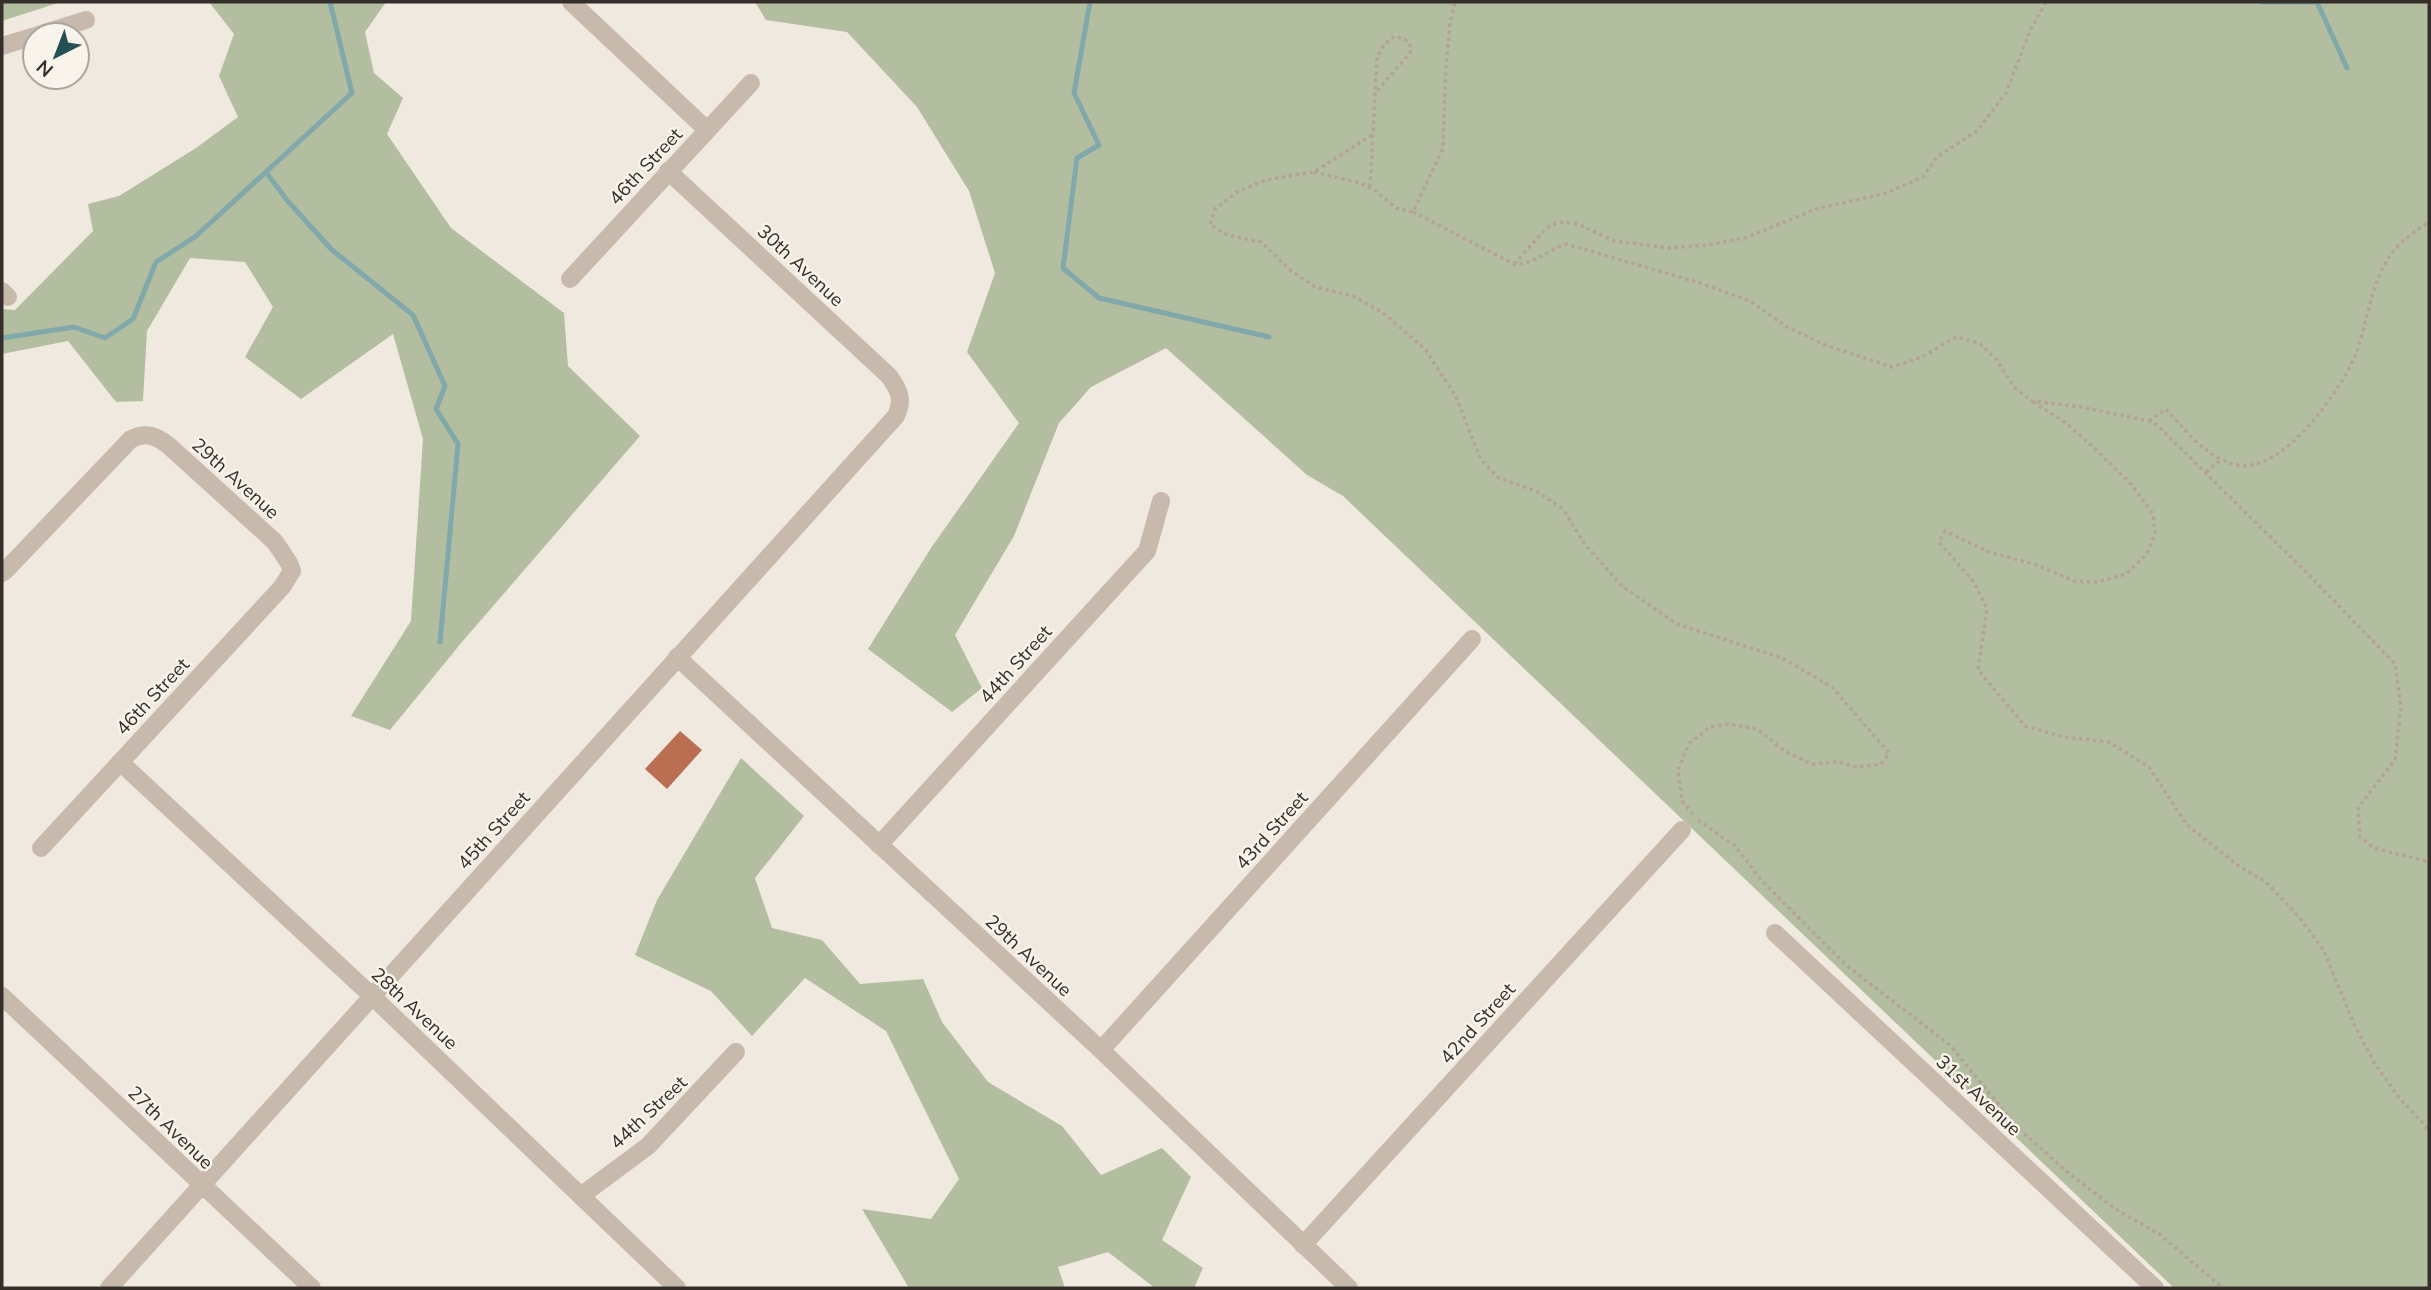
<svg xmlns="http://www.w3.org/2000/svg" width="2431" height="1290" font-family="'Nunito Sans',sans-serif">
<style>
.green{fill:#b3bea0}
.lines{fill:none;stroke-linecap:round;stroke-linejoin:round}
.stream{stroke:#81a8ab;stroke-width:5}
.building{fill:#ba6f53}
.path{stroke:#b3a396;stroke-width:3.5;stroke-dasharray:3.5 3.5;stroke-linecap:butt}
.minor{stroke:#c7b9ac;stroke-width:18}
.labels{text-anchor:middle;stroke-width:5;stroke-linejoin:round;paint-order:stroke}
.street-label{font-size:19px;fill:#362e2a;stroke:#f8f3eb}
</style>
<rect width="100%" height="100%" fill="#f0e9df"/>
<!-- green -->
<g class="green">
<path d="M 2,2 L 61,2 L 2,21 Z"/>
<path d="M 209,2 L 386,2 L 365,32 L 374,73 L 403,98 L 387,134 L 451,228 L 564,313 L 568,366 L 640,436 L 462,642 L 390,730 L 351,716 L 411,621 L 423,439 L 393,334 L 301,399 L 245,357 L 273,307 L 245,262 L 190,258 L 147,331 L 143,401 L 116,402 L 68,341 L 2,354 L 2,309 L 15,310 L 93,231 L 88,204 L 119,196 L 196,148 L 238,117 L 219,76 L 234,34 Z"/>
<path d="M 755,2 L 2429,2 L 2429,1288 L 2174,1288 L 1343,496 L 1307,475 L 1166,348 L 1091,387 L 1059,423 L 1014,536 L 955,635 L 982,688 L 952,712 L 868,649 L 931,548 L 1019,423 L 967,352 L 995,273 L 969,191 L 917,107 L 847,32 L 766,20 Z"/>
<path d="M 741,758 L 804,816 L 755,878 L 772,928 L 822,940 L 860,984 L 923,979 L 942,1022 L 988,1082 L 1062,1126 L 1101,1175 L 1162,1148 L 1191,1177 L 1162,1240 L 1203,1268 L 1194,1288 L 1155,1288 L 1108,1252 L 1058,1267 L 1065,1288 L 909,1288 L 862,1209 L 931,1219 L 959,1179 L 886,1031 L 805,978 L 752,1036 L 711,991 L 635,955 L 657,900 Z"/>
</g>
<g class="lines">
<!-- stream -->
<g class="stream">
<path d="M 1090,2 L 1074,93 L 1099,145 L 1077,158 L 1063,268 L 1099,298 L 1269,337"/>
<path d="M 2262,2 L 2317,2 L 2347,68"/>
<path d="M 266,172 L 286,199 L 331,249 L 413,315 L 445,386 L 436,409 L 458,444 L 440,642"/>
<path d="M 2,338 L 74,327 L 105,338 L 133,319 L 156,262 L 196,236 L 352,93 L 330,2"/>
</g>
</g>
<!-- building -->
<path class="building" d="M 680,731 L 702,750 L 667,789 L 645,769 Z"/>
<g class="lines">
<!-- path -->
<g class="path">
<path d="M 1372,135 L 1314,172 L 1266,180 L 1237,192 L 1215,209 L 1210,225 L 1227,235 L 1261,242 L 1290,270 L 1315,287 L 1353,296 L 1383,313 L 1425,349 L 1455,395 L 1481,460 L 1499,478 L 1536,491 L 1563,509 L 1584,543 L 1622,586 L 1677,624 L 1782,658 L 1832,687 L 1889,753 L 1881,764 L 1857,767 L 1837,762 L 1812,764 L 1786,752 L 1757,729 L 1728,724 L 1710,727 L 1689,744 L 1678,770 L 1682,801 L 1693,814"/>
<path d="M 1314,172 L 1361,183 L 1376,191 L 1396,208 L 1413,212 L 1443,148 L 1446,68 L 1450,23 L 1455,2"/>
<path d="M 1370,187 L 1377,57 L 1382,48 L 1390,39 L 1396,36 L 1407,41 L 1411,47 L 1410,53 L 1377,91"/>
<path d="M 1413,212 L 1514,264 C 1532,265 1548,250 1566,244 L 1700,283 L 1750,301 L 1787,327 L 1825,345 L 1892,367 L 1922,357 L 1956,337 L 1979,343 L 1996,359 L 2015,388 L 2032,401 L 2081,407 L 2149,421 L 2157,425 L 2306,572 L 2395,664 L 2401,707 L 2395,760 L 2358,808 L 2360,837 L 2374,848 L 2429,862"/>
<path d="M 1514,264 L 1542,233 L 1551,225 L 1563,222 L 1578,224 L 1614,241 L 1670,248 L 1708,245 L 1748,237 L 1816,209 L 1886,193 L 1923,177 L 1937,157 L 1977,131 L 2006,93 L 2030,31 L 2046,2"/>
<path d="M 2033,402 L 2062,420 L 2089,443 L 2131,484 L 2153,514 L 2155,533 L 2147,554 L 2126,574 L 2098,582 L 2074,581 L 2037,565 L 1989,552 L 1945,531 L 1939,542 L 1974,582 L 1987,609 L 1978,670 L 2025,726 L 2064,737 L 2109,742 L 2149,767 L 2187,825 L 2240,867 L 2266,882 L 2300,918 L 2324,951 L 2354,1024 L 2374,1062 L 2397,1095 L 2429,1130"/>
<path d="M 2149,421 L 2166,409 C 2186,431 2206,458 2237,465 C 2283,475 2345,386 2358,348 C 2368,317 2371,286 2389,257 C 2398,243 2415,231 2429,222"/>
<path d="M 2206,472 L 2221,460"/>
<path d="M 1698,820 L 1735,846 L 1763,882 L 1847,966 L 1951,1046 L 2016,1126 L 2066,1171 L 2117,1210 L 2159,1234 L 2223,1288"/>
</g>
<!-- minor -->
<g class="minor">
<path d="M 571,2 L 707,130"/>
<path d="M 38,35 L 86,20"/>
<path d="M 2,46 L 35,36"/>
<path d="M 570,279 L 751,83"/>
<path d="M 2,291 L 8,297"/>
<path d="M 2,573 L 5,571 L 131,439 C 145,432 155,435 168,445 L 275,542 L 289,563 L 292,571 L 282,587 L 41,848"/>
<path d="M 677,657 L 1101,1050 L 1349,1288"/>
<path d="M 120,762 L 372,996 L 677,1288"/>
<path d="M 879,845 L 1147,551 L 1161,501"/>
<path d="M 1775,933 L 2155,1288"/>
<path d="M 2,996 L 312,1288"/>
<path d="M 1101,1050 L 1472,639"/>
<path d="M 582,1195 L 648,1146 L 736,1052"/>
<path d="M 1303,1245 L 1682,830"/>
<path d="M 109,1288 L 896,416 C 904,399 899,390 889,376 L 668,171"/>
</g>
</g>
<g class="labels">
<!-- street labels -->
<g class="street-label">
<text transform="translate(645 166) rotate(-47)" y="7">46th Street</text>
<text transform="translate(801 265) rotate(43)" y="7">30th Avenue</text>
<text transform="translate(236 478) rotate(42)" y="7">29th Avenue</text>
<text transform="translate(1015 664) rotate(-48)" y="7">44th Street</text>
<text transform="translate(152 696) rotate(-47)" y="7">46th Street</text>
<text transform="translate(493 830) rotate(-48)" y="7">45th Street</text>
<text transform="translate(1271 830) rotate(-48)" y="7">43rd Street</text>
<text transform="translate(1029 955) rotate(43)" y="7">29th Avenue</text>
<text transform="translate(415 1008) rotate(43)" y="7">28th Avenue</text>
<text transform="translate(1477 1023) rotate(-48)" y="7">42nd Street</text>
<text transform="translate(1979 1095) rotate(43)" y="7">31st Avenue</text>
<text transform="translate(648 1112) rotate(-43)" y="7">44th Street</text>
<text transform="translate(171 1127) rotate(44)" y="7">27th Avenue</text>
</g>
</g>
<!-- border -->
<rect width="2431" height="1290" fill="none" stroke="#362e2a" stroke-width="7"/>
<!-- north arrow -->
<g transform="translate(56 56) rotate(222)"><circle r="33" fill="#f8f3eb" stroke="#aaa49e" stroke-width="2"/>
<path d="M0-5L12 26L0 18L-12 26Z" fill="#245054"/>
<text y="-10" font-size="19" font-weight="bold" text-anchor="middle" fill="#362e2a">N</text>
</g>
</svg>
